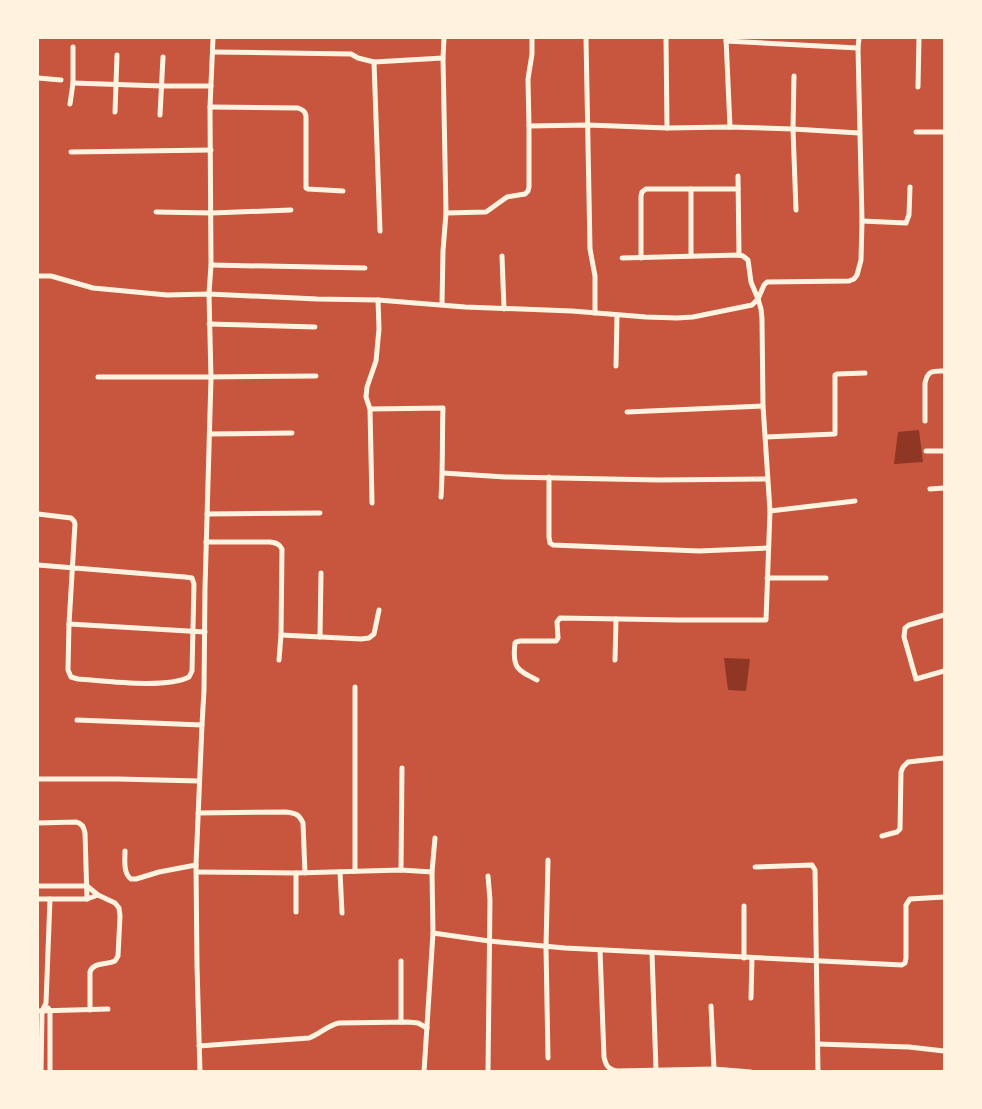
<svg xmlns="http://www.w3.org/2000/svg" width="982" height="1109" font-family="'DM Sans',sans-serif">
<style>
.water{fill:#8f3625}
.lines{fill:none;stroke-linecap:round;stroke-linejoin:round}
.minor{stroke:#fff3e0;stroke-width:5}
</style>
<rect width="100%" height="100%" fill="#c8553d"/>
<!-- water -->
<g class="water">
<path d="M 919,430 L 923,462 L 894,464 L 898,432 Z"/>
<path d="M 724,658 L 750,659 L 746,691 L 728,690 Z"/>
</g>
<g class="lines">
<!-- minor -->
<g class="minor">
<path d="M 586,38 L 590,249 L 595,276 L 595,313"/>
<path d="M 666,38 L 667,128"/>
<path d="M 726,38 L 730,127"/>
<path d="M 726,41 L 858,48"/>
<path d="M 213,52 L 351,54 L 358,58 L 374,62 L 443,58"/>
<path d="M 374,62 L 380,231"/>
<path d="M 794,76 L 793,129 L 796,210"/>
<path d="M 38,78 L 61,80"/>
<path d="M 73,83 L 162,86 L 211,86"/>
<path d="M 918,87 L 919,38"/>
<path d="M 70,104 L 73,83 L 73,47"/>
<path d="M 210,107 L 298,108 C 303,110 305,111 306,116 L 306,188 L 308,189 L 343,191"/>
<path d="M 115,112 L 117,55"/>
<path d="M 160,115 L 163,57"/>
<path d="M 529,126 L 588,125 L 667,128 L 730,127 L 793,129 L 859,133"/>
<path d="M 916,132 L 944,132"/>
<path d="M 71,152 L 211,150"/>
<path d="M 738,176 L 739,255"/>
<path d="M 156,212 L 212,213 L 291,210"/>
<path d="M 446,213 L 486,212 L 507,197 L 525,194 L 528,191 L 529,187 L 529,126 L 528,79 L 532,54 L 532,38"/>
<path d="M 862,221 L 906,223 L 909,215 L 910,187"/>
<path d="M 502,256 L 504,309"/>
<path d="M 691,256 L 691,189"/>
<path d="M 641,258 L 641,196 L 642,192 L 646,189 L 738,189"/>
<path d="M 211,265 L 365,268"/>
<path d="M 38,276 L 51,276 L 93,288 L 167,295 L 209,294 L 317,299 L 378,300 L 465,307 L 572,311 L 646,317 L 677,318 L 693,317 L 752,305 L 758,299 L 764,285 L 767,282 L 849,281 L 854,279 L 857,275 L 861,260 L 862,221 L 858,48 L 859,38"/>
<path d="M 442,304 L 443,251 L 446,213 L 443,58 L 444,38"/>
<path d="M 209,324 L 315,327"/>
<path d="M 616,366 L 617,315"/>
<path d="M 98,377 C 171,377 243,377 316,376"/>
<path d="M 370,409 L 443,408 C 442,438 443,468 441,497"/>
<path d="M 627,412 L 763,406"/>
<path d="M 925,421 L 925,383 C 928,370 933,371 944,371"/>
<path d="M 210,434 L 292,433"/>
<path d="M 766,437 L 835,434 L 835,375 L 837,374 L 865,373"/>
<path d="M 926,451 L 944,451"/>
<path d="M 443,473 L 505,477 L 659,480 L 767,479"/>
<path d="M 549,477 L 549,537 L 550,543 L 553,545 L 699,551 L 768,548"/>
<path d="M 930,489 L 944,488"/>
<path d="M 372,503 L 370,409 L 366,397 L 367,387 L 376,361 L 379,329 L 378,300"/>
<path d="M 770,511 L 855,501"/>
<path d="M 38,514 L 71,518 L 74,521 L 75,524 L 69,624 L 68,670 L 71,677 L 78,679 C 106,681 166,689 189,677 L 192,671 L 194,584 L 192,578 L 185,577 L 38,565"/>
<path d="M 207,514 L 320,513"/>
<path d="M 206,542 L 270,542 C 275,543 279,543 282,549 L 281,635 L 279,660"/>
<path d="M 767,578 L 826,578"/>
<path d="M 944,615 L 909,625 L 905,628 L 904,637 L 916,679 L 944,671"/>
<path d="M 69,624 L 205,632"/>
<path d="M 281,635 L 361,639 L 369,638 L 374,634 L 379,610"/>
<path d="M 320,637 L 321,573"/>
<path d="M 615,660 L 616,619"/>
<path d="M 537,680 C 517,670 512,668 515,643 L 516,642 L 520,641 L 556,641 L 558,638 L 557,622 L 560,618 L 679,620 L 766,620 L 770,511 L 763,406 L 762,319 L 761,309 L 758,299 L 751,282 L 748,260 L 743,256 L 739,255 L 622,258"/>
<path d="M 77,720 L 202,725"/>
<path d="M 38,779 L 118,779 L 199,781"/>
<path d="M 198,813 L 286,812 C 295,813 299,814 303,823 L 305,873"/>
<path d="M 38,823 L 76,822 C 82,823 84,827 85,833 L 87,899"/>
<path d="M 882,836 L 897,832 L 900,829 L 901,772 L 903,767 L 908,762 L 944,758"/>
<path d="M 125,851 C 125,860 123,873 131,879 L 136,879 L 159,872 L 196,865"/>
<path d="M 755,867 L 812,865 L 815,870 L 818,1072"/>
<path d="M 401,870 L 402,768"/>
<path d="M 355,871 L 355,687"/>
<path d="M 197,872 L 296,873 L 401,870 L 432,872"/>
<path d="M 340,872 L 342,913"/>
<path d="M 296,873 L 296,912"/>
<path d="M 38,886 L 87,886 L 98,895 L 115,903 L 119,908 L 120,916 L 118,956 L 115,961 C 106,965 93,962 90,972 L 90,1010"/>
<path d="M 38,899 L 87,899 L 98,895"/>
<path d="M 744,906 L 744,958"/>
<path d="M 433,933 L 489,941 L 565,948 L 902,965 L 905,963 L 906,958 L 906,905 L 910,899 L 944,897"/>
<path d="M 600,950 L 604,1057 C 606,1066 608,1069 617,1071 L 714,1069 L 751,1072"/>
<path d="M 652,953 L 656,1070"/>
<path d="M 751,998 L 752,958"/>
<path d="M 711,1006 L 714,1069"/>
<path d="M 48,1008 L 50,1011 L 50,1072"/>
<path d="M 38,1011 L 108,1009"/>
<path d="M 401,1022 L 401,961"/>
<path d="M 818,1044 L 909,1047 L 944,1051"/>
<path d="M 199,1046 L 309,1038 C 320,1034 328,1025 339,1023 L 408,1022 L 418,1023 L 427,1028"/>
<path d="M 548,1058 L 546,947 L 548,860"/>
<path d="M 41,1072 L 42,1011 L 46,1003 L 50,899"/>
<path d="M 200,1072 L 197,966 L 196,865 L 202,725 L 204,690 L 205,588 L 211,378 L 209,294 L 211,265 L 210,107 L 213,38"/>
<path d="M 424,1072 L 433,933 L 432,872 L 435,838"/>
<path d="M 488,1072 L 490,900 L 488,876"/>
</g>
</g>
<!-- border -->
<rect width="982" height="1109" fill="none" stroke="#fff3e0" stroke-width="78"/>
</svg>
